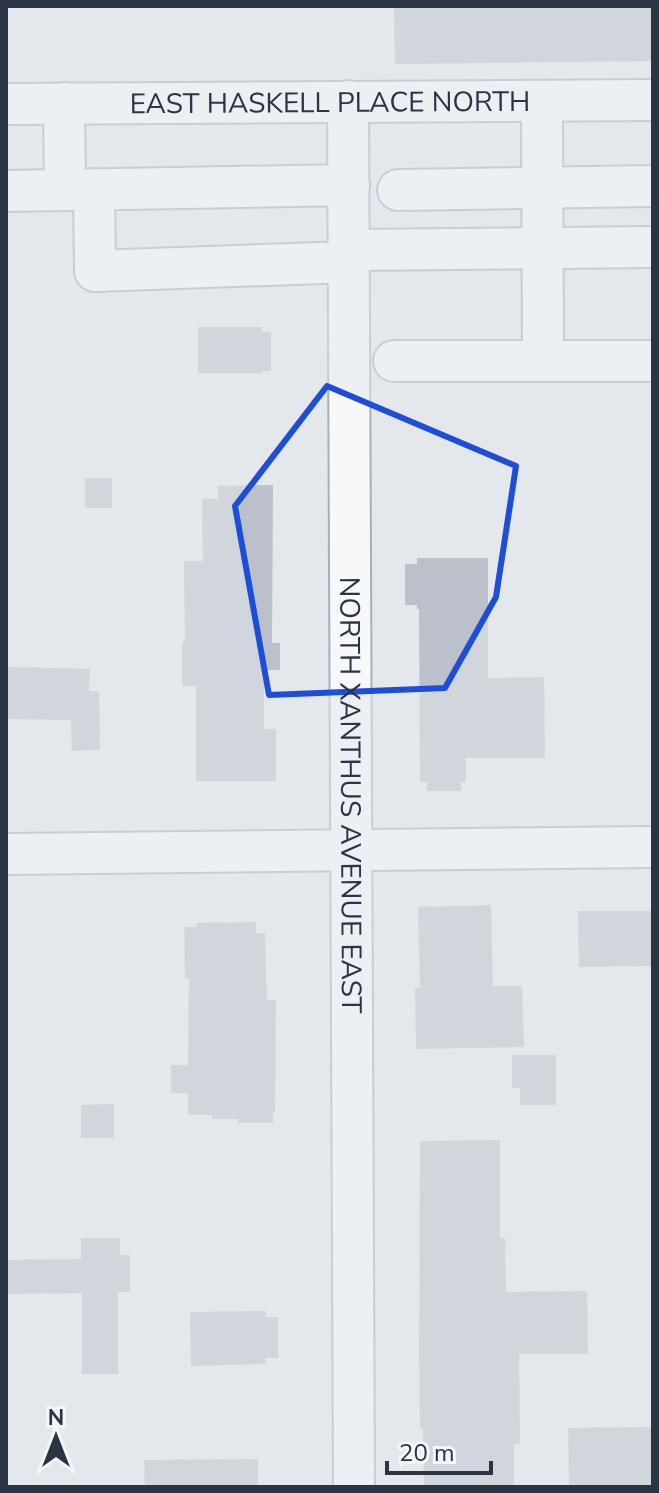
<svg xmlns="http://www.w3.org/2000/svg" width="659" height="1493" font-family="'Nunito Sans',sans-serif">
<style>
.building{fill:#bbc0ca}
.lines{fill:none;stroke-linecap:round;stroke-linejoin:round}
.minor-casing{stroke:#a9aeb7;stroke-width:44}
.minor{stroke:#f7f8fa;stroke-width:40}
.marked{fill:none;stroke:#1d4ed8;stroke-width:6;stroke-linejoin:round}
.labels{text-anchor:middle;stroke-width:6;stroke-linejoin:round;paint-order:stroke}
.street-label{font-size:28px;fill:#2b3445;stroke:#f4f6f9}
</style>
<rect width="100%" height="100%" fill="#e4e7ec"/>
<!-- building -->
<g class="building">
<path d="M 394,6 L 653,6 L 653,61 L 395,64 Z"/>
<path d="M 198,327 L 262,327 L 262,332 L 271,332 L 271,371 L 262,371 L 262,373 L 198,373 Z"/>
<rect x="85" y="478" width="27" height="30"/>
<path d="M 273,485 L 272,643 L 280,643 L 280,670 L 264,670 L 264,729 L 276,729 L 276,781 L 196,781 L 196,686 L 182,686 L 182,642 L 185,642 L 184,561 L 203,561 L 202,499 L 218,499 L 218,486 Z"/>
<path d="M 417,558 L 488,558 L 488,678 L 544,677 L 545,758 L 466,758 L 466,782 L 461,782 L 461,791 L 427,791 L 427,782 L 420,782 L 419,609 L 417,609 L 417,605 L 405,605 L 405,564 L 417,564 Z"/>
<path d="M 8,667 L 90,669 L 89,691 L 99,691 L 100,750 L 72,751 L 71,720 L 8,719 Z"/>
<path d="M 491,905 L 493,986 L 522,986 L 524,1047 L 416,1049 L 415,988 L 420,988 L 418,907 Z"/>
<path d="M 578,911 L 653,911 L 653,966 L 579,967 Z"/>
<path d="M 256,922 L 256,933 L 265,933 L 267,1000 L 276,1000 L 275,1113 L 273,1113 L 273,1123 L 238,1123 L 238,1119 L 212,1119 L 212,1115 L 188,1115 L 188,1093 L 171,1093 L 171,1065 L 188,1065 L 189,978 L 185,978 L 184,927 L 197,927 L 197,923 Z"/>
<path d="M 512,1055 L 556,1055 L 556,1105 L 520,1105 L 520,1088 L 512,1088 Z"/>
<path d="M 114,1104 L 114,1138 L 81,1138 L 81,1105 Z"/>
<path d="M 500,1140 L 500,1238 L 505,1238 L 506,1292 L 587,1291 L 588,1354 L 519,1354 L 520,1444 L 514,1444 L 514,1487 L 424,1487 L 423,1429 L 420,1429 L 419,1354 L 420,1141 Z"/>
<path d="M 81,1238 L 120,1238 L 120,1255 L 130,1255 L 130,1292 L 118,1292 L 118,1374 L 82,1374 L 82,1293 L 6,1294 L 6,1260 L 81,1259 Z"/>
<path d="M 265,1311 L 266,1317 L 278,1317 L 278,1358 L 266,1358 L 266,1364 L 191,1366 L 190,1312 Z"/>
<path d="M 653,1427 L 653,1487 L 569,1487 L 568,1428 Z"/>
<path d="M 258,1459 L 258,1487 L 145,1487 L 144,1460 Z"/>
</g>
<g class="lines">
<!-- minor casing -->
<g class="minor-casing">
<g id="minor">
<path id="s1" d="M 348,101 L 354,1487"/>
<path d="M 542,101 L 543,361"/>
<path d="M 64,103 L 65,190"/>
<path id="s2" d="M 6,104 L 653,100"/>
<path d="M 94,189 L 95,271 L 349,262"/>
<path d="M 398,190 L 653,186"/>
<path d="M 6,191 L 349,185"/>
<path d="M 349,250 L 653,247"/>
<path d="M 394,361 L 653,361"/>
<path d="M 6,854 L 653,847"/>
</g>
</g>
<!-- minor -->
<use href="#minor" class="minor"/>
</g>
<!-- marked area -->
<path d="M0 0H659V1493H0ZM 327,386 L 516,466 L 496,597 L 445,688 L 269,695 L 235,506 Z" fill="#e4e7ec" fill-opacity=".55" fill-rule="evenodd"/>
<path class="marked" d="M 327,386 L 516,466 L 496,597 L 445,688 L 269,695 L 235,506 Z"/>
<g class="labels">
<!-- street labels -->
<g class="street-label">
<text dy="10" stroke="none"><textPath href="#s2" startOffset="324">EAST HASKELL PLACE NORTH</textPath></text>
<text dy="10" stroke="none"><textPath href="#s1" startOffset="694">NORTH XANTHUS AVENUE EAST</textPath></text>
</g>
</g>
<!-- border -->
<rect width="659" height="1493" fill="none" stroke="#2b3445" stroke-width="16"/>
<!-- north arrow -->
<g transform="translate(56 1437)" stroke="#f4f6f9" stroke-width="6" paint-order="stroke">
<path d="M0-6L14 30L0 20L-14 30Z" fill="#2b3445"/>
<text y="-12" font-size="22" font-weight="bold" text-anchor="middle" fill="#2b3445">N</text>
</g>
<!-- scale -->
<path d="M387 1461v12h104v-12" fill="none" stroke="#2b3445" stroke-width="4"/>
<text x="399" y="1461" font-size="24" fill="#2b3445" stroke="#f4f6f9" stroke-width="6" paint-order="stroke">20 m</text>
</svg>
